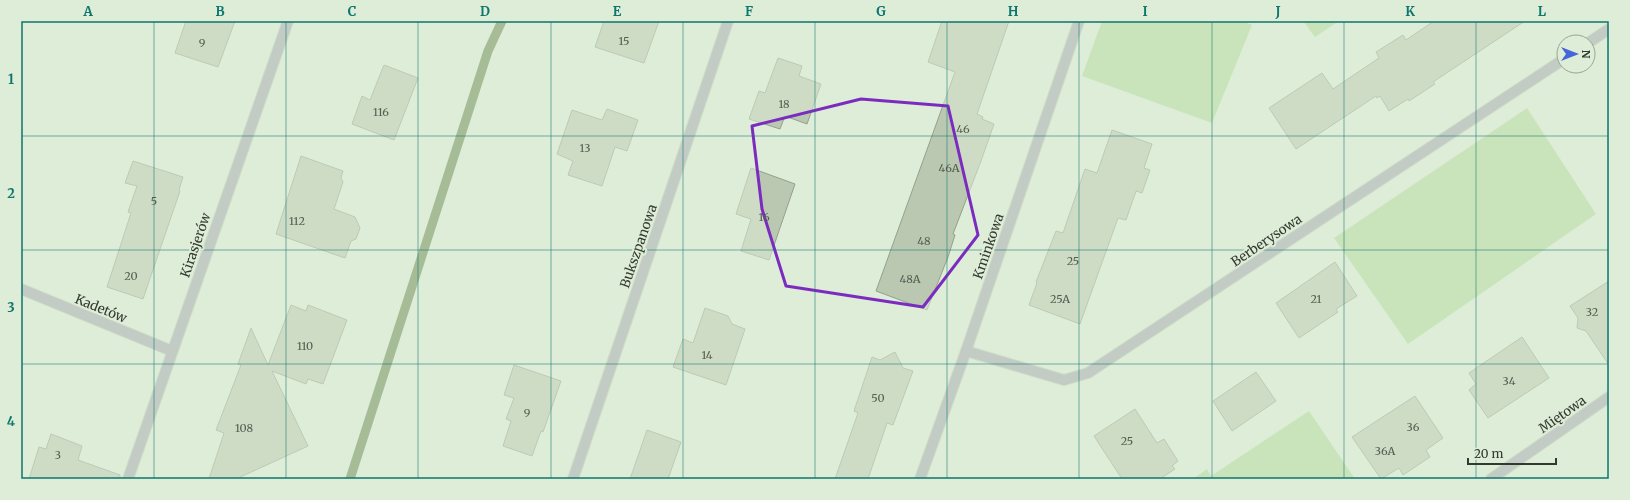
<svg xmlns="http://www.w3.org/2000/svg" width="1630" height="500" font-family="Merriweather,serif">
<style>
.green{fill:#afda97}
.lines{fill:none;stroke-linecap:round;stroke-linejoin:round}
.stream{stroke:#5f804b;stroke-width:9}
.building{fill:#bac8b2;stroke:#93a18c}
.street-casing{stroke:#bcc9b6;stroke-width:12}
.street{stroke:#a0a4ae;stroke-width:10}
.marked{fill:none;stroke:#7b2cbf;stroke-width:3;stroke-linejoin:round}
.grid{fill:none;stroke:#0f766e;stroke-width:1;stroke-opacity:0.55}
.labels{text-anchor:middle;stroke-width:4;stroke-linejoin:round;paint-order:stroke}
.number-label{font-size:11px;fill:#555d50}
.street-label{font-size:13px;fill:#333930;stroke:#deedd7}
.neatline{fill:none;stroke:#0f766e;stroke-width:1.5}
.grid-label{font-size:13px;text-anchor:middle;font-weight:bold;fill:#0f766e}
</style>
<rect width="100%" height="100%" fill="#deedd7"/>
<!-- green -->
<g class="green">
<path d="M 1102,21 L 1242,21 L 1252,25 L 1212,123 L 1082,76 Z"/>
<path d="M 1303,21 L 1339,21 L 1315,37 Z"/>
<path d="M 1527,108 L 1596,214 L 1408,344 L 1334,238 Z"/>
<path d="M 1309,411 L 1355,479 L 1193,479 L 1207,469 L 1211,476 Z"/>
</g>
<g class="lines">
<!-- stream -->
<path class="stream" d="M 350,479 L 488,51 L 502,21"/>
</g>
<!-- building -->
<g class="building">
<path d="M 186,21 L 235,21 L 218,67 L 175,53 Z"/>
<path d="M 604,21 L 659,21 L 644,63 L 595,47 Z"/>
<path d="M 942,21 L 1009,21 L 977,114 L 983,117 L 982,119 L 994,124 L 981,161 L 953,234 L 955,235 L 948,257 L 927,310 L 876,291 L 955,72 L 928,62 Z"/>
<path d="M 1434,21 L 1525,21 L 1433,82 L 1435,84 L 1409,101 L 1408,99 L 1389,111 L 1380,96 L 1377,98 L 1376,96 L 1296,149 L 1269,108 L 1322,73 L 1333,89 L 1379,58 L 1376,52 L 1403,35 L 1406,40 Z"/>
<path d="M 778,58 L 802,66 L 799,76 L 821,84 L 807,124 L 785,116 L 780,129 L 749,119 L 759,91 L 765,93 Z"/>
<path d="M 384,65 L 418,78 L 394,140 L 352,124 L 362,96 L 370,100 Z"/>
<path d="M 607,109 L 638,120 L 627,151 L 615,147 L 602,186 L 568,175 L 573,161 L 557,154 L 572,110 L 602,120 Z"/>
<path d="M 1112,130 L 1152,144 L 1144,168 L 1150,170 L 1142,193 L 1136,191 L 1126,220 L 1118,218 L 1080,324 L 1029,305 L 1037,283 L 1036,282 L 1056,231 L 1063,233 L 1085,169 L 1097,173 Z"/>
<path d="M 301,156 L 343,171 L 341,178 L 343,182 L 334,209 L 355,217 L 360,228 L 356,239 L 351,241 L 345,258 L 276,234 Z"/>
<path d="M 133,161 L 183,177 L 179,190 L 180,191 L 143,299 L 107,287 L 131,213 L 128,212 L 137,186 L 125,183 Z"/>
<path d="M 751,168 L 795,184 L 769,260 L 741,251 L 751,219 L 736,214 Z"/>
<path d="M 1335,262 L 1357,296 L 1336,309 L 1338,312 L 1299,338 L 1276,303 Z"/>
<path d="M 1609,281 L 1609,365 L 1586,331 L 1577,328 L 1578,318 L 1570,306 Z"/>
<path d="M 291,305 L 306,311 L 308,305 L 347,320 L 323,384 L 308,379 L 306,384 L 272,371 L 308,446 L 236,479 L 209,479 L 224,433 L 216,430 L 241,365 L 238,364 L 251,328 L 268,365 Z"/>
<path d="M 705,308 L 728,316 L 732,324 L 745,329 L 726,385 L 673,367 L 683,339 L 693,343 Z"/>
<path d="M 1522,337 L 1549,378 L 1488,418 L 1469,390 L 1476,384 L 1469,373 Z"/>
<path d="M 895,352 L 903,368 L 913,371 L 893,425 L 887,423 L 868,479 L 835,479 L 858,413 L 854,411 L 872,357 L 880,360 Z"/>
<path d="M 514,365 L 561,381 L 543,432 L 541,431 L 532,456 L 503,446 L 511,421 L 506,419 L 514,398 L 504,395 Z"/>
<path d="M 1256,372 L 1276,401 L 1232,431 L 1213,401 Z"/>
<path d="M 1415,396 L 1443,438 L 1426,450 L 1430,457 L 1403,475 L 1399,468 L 1381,479 L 1352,437 Z"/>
<path d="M 1135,409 L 1157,443 L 1164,439 L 1178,461 L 1172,466 L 1175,469 L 1160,479 L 1122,479 L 1094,436 Z"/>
<path d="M 647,430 L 681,442 L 668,479 L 630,479 Z"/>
<path d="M 51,434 L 82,446 L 78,460 L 120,475 L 120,479 L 29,479 L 39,447 L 46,449 Z"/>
</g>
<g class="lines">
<!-- street casing -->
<g class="street-casing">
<g id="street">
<path d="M 1588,43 L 1609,29"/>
<path d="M 21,289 L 172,351"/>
<path d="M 966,351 L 1064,380 L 1088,373 L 1564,59"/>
<path d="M 128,479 L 288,21"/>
<path d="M 573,479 L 728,21"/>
<path d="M 920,479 L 966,351 L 1079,21"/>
<path d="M 1491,479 L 1609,397"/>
</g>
</g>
<!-- street -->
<use href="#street" class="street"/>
</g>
<!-- marked area -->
<path d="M0 0H1630V500H0ZM 861,99 L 948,106 L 978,235 L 923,307 L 786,286 L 762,209 L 752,126 Z" fill="#deedd7" fill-opacity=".55" fill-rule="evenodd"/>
<path class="marked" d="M 861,99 L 948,106 L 978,235 L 923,307 L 786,286 L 762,209 L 752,126 Z"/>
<!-- grid -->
<path class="grid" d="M 154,21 L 154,479M 286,21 L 286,479M 418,21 L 418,479M 551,21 L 551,479M 683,21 L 683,479M 815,21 L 815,479M 947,21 L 947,479M 1079,21 L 1079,479M 1212,21 L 1212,479M 1344,21 L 1344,479M 1476,21 L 1476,479M 21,136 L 1609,136M 21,250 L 1609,250M 21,364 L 1609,364"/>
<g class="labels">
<!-- number labels -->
<g class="number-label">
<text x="624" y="45">15</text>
<text x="202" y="47">9</text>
<text x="784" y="108">18</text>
<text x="381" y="116">116</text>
<text x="963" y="133">46</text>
<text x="585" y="152">13</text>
<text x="949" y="172">46A</text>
<text x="154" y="205">5</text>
<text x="764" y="221">16</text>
<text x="297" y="225">112</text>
<text x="924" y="245">48</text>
<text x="1073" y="265">25</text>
<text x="131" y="280">20</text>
<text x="910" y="283">48A</text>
<text x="1060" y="303">25A</text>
<text x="1316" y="303">21</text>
<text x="1592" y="316">32</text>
<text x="305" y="350">110</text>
<text x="707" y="359">14</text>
<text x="1509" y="385">34</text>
<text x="878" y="402">50</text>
<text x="527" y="417">9</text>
<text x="1413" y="431">36</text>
<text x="244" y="432">108</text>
<text x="1127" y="445">25</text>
<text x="1385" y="455">36A</text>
<text x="58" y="459">3</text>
</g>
<!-- street labels -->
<g class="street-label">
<text transform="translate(1266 240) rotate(-34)" y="5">Berberysowa</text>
<text transform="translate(195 245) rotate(-71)" y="5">Kirasjerów</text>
<text transform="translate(638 246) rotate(-71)" y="5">Bukszpanowa</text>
<text transform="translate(988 246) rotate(-71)" y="5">Kminkowa</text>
<text transform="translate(101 308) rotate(22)" y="5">Kadetów</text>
<text transform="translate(1562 414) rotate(-35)" y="5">Miętowa</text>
</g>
</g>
<!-- border -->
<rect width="1630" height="500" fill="none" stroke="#deedd7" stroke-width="44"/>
<!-- north arrow -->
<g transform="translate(1576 54) rotate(90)"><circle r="19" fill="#deedd7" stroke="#9aa594"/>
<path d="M0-3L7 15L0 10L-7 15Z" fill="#4665d9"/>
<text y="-6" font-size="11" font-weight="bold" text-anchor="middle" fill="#333930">N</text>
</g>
<!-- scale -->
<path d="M1468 458v6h88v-6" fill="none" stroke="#333930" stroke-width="2"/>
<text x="1474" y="458" font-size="12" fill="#333930" stroke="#deedd7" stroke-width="3" paint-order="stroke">20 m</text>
<rect x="22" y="22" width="1586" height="456" class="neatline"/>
<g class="grid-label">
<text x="88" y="16">A</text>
<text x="220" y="16">B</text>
<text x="352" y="16">C</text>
<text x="485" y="16">D</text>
<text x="617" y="16">E</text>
<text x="749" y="16">F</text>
<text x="881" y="16">G</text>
<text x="1013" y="16">H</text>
<text x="1145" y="16">I</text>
<text x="1278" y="16">J</text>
<text x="1410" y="16">K</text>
<text x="1542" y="16">L</text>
<text x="11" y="84">1</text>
<text x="11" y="198">2</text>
<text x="11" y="312">3</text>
<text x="11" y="426">4</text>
</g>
</svg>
